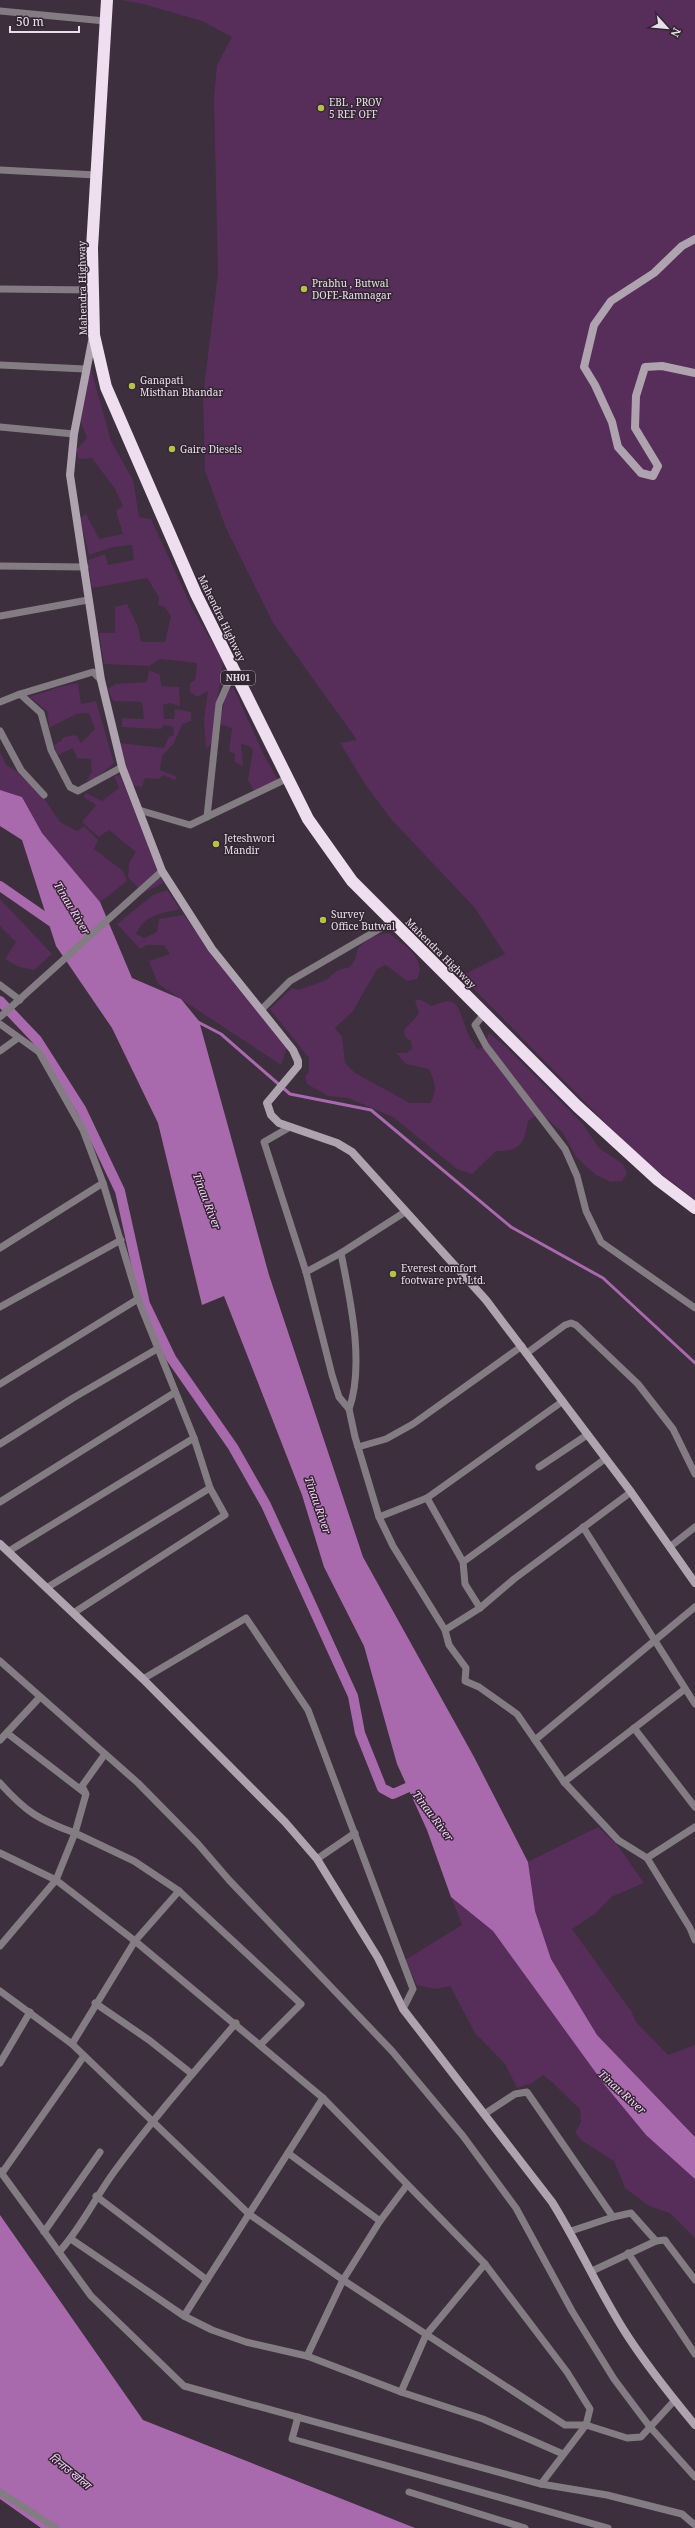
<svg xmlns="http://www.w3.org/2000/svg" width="695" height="2528" font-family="'Noto Serif','Noto Sans Devanagari',serif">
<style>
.green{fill:#572d5a}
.water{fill:#a969ad}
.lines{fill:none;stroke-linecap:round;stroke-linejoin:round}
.stream{stroke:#a969ad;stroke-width:3}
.canal{stroke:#a969ad;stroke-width:10}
.street{stroke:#837c83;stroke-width:7}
.secondary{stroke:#afa3af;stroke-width:8}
.highway{stroke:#efddf0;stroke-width:12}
.poi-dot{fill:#b5c249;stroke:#332533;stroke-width:1.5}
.labels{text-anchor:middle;stroke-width:3;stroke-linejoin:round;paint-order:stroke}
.shield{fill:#332533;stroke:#b2a7b2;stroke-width:1}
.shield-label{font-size:9px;font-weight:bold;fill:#e8dfe8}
.poi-label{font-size:10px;fill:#e8dfe8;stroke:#332533;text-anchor:start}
.street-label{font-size:10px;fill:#e8dfe8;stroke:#332533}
.water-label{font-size:11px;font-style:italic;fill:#f5d2f6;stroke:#332533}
</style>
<rect width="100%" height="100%" fill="#3d2f3e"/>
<!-- green -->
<g class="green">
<path d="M 121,0 L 695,0 L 695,1200 L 638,1156 L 461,976 L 505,954 L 475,908 L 391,819 L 367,787 L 340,743 L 357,740 L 273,623 L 226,528 L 205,471 L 203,396 L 218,273 L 214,98 L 217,65 L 232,37 L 202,21 L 143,4 Z"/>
<path d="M 91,369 L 111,441 L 133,480 L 139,517 L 151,519 L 192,608 L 223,661 L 211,744 L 206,749 L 204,719 L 208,691 L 197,697 L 190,692 L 190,683 L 195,680 L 197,663 L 160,659 L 149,666 L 104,664 L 99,633 L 115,633 L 115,607 L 127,604 L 138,627 L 141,642 L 165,642 L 171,616 L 165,607 L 158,605 L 159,597 L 147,578 L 92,588 L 88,560 L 105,554 L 108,565 L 134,560 L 132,545 L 113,547 L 89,555 L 80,518 L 86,514 L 99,539 L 123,534 L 116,511 L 123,506 L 115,489 L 92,458 L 79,459 L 76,450 L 87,438 L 81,422 L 86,377 Z"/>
<path d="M 149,670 L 160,675 L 161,686 L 179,687 L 180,706 L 169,703 L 163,705 L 164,719 L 174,719 L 175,709 L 191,712 L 191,721 L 182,724 L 174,743 L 162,756 L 160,770 L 177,777 L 175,780 L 163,775 L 159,779 L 145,778 L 142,787 L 131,785 L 120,743 L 164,748 L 169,737 L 174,735 L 173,727 L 164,725 L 161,729 L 122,727 L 122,718 L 144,719 L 142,702 L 113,701 L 108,689 L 115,684 L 147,682 Z"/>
<path d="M 78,683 L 81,704 L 96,701 L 114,763 L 96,778 L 86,781 L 92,772 L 91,759 L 77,758 L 73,748 L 58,755 L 54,745 L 61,741 L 64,737 L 76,735 L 81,743 L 95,729 L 89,713 L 76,714 L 49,728 L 48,712 L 30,697 L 59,687 Z"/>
<path d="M 233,687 C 248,718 260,751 278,780 L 254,791 L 248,780 L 253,750 L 249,746 L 241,744 L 243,766 L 235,762 L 235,754 L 229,751 L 232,728 L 219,724 L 226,694 Z"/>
<path d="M 0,752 L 6,765 L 16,771 L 43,797 L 60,822 L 77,831 L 84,826 L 98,840 L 94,849 L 123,871 L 127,881 L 100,902 L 42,833 L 22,797 L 0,790 Z"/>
<path d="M 120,775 L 163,883 L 143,893 L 128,877 L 129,863 L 136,852 L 109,830 L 99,837 L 82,822 L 96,805 L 84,797 L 86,793 L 102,801 L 119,788 L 114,776 Z"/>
<path d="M 167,890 L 180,909 C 162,913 144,915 136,934 L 144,938 L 157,932 L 159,919 L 184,915 L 224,970 L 287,1047 L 281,1065 L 158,984 L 149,961 L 170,954 L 164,945 L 147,945 L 140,949 L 117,924 L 153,895 Z"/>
<path d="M 0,899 L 52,954 L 34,970 L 19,967 L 5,959 L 16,942 L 0,926 Z"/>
<path d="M 389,933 C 403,945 428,958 417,979 L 407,981 L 386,965 L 377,969 L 353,1011 L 335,1028 L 342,1037 L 345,1063 L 355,1073 L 410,1103 L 430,1103 C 438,1090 435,1083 429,1069 L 406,1064 L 396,1053 L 406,1053 L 412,1049 L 411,1041 L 405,1037 L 404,1030 L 419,1014 L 415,1000 L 421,1000 L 432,1006 C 457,994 458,1006 465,1026 C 467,1034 473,1042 477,1049 L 484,1047 L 489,1033 L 505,1046 L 582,1123 L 599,1148 L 623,1164 L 627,1174 L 622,1181 L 611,1182 L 596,1175 L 577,1158 L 563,1133 L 540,1113 L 528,1121 C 524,1144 521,1151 496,1151 L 472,1174 L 457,1169 L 393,1117 L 348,1098 L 328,1096 L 307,1084 L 305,1077 L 309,1071 L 309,1058 L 270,1009 L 292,988 L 299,990 L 326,980 L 338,970 L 350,967 L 355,959 L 358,948 L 372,936 Z"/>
<path d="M 598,1827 L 618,1846 L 644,1883 L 611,1897 L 596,1913 L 572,1929 L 631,2011 L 636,2022 L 668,2055 L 695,2045 L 695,2137 L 597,2035 L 551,1959 L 535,1911 L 528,1862 Z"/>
<path d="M 451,1897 L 493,1931 L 604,2084 L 646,2135 L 695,2179 L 695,2238 L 670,2213 L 649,2206 L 625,2188 L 614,2161 L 582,2141 L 575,2132 L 581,2122 L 580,2109 C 567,2098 557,2085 543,2075 L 532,2083 L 517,2088 L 505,2064 L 475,2033 L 450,1986 L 435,1989 L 417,1985 L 405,1960 L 462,1925 Z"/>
</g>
<!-- water -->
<g class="water">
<path d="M 0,790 L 22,797 L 42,833 L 100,902 L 132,978 L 181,999 L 199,1021 L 269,1275 L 363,1557 L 474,1757 L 528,1862 L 535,1911 L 551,1959 L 597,2035 L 695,2137 L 695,2179 L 646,2135 L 604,2084 L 493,1931 L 451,1897 L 427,1830 L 397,1764 L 364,1646 L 324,1567 L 302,1495 L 224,1296 L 202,1305 L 158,1123 L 112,1028 L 56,946 L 22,840 L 0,826 Z"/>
<path d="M 0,2215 L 143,2420 L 415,2528 L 41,2528 L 0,2499 Z"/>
</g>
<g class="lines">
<!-- stream -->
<path class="stream" d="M 196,1021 L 221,1034 L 290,1094 L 371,1110 L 511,1227 L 603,1278 L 695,1363"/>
<!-- canal -->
<g class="canal">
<path d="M 0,886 L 52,922 L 60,923"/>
<path d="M 0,1001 L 37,1040 L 81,1109 L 120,1191 L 145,1304 L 171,1358 L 233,1447 L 266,1505 L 353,1696 L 360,1733 L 382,1788 L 393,1794 L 411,1786"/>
</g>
<!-- street -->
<g class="street">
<path d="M 0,11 L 105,21"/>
<path d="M 0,170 L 96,175"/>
<path d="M 0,289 L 93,290"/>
<path d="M 0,365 L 85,369"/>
<path d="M 0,427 L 74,434"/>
<path d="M 0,566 L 85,567"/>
<path d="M 0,616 L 88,600"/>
<path d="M 20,694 L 93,672 L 101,680"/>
<path d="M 0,702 L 20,694 L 41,713 L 51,750 L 70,787 L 78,791 L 122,767"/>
<path d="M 0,731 L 21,770 L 44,795"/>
<path d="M 139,810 L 190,825 L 288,778"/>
<path d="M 207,817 L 219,704 L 234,670"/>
<path d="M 0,985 L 20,1000"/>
<path d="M 261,1010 L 290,981 L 393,921"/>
<path d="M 485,1013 L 475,1025 L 486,1046 L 565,1149 L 577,1176 L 586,1211 L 601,1242 L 695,1308"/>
<path d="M 0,1017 L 162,871"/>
<path d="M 0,1024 L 39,1052 L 83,1130 L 103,1183 L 138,1299 L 194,1438 L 210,1488 L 225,1515 L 75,1612"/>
<path d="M 0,1051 L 18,1038"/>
<path d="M 290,1127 L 264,1142 L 306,1272 L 332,1375 L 339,1397 L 349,1409 L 355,1437 L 379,1517 L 393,1546 L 445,1630 L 449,1645 L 466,1668 L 465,1681 L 479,1687 L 517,1714 L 535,1740"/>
<path d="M 0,1248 L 103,1183"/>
<path d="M 341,1253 C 350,1299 365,1364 349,1409"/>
<path d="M 306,1272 L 341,1253 L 405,1212"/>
<path d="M 0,1307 L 121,1240"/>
<path d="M 527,1353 L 565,1325 L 571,1323 L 576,1325 L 638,1384 L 673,1429 L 695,1474"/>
<path d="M 0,1384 L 138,1299"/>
<path d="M 0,1444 L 73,1398 L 157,1349"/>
<path d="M 358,1447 L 386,1439 L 413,1424 L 522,1346"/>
<path d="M 539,1467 L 587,1435"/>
<path d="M 427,1498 L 463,1562 L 465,1584 L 480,1608"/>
<path d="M 0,1502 L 174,1393"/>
<path d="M 379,1517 L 427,1498 L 563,1401"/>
<path d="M 583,1527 L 695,1704"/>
<path d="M 671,1546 L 695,1527"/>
<path d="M 9,1551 L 194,1438"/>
<path d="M 463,1562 L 605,1459"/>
<path d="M 48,1587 L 210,1488"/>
<path d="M 695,1607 L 535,1740 L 564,1782 L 618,1840 L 647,1858 L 690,1928 L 695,1940"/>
<path d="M 445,1630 L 480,1608 L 514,1579 L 631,1492"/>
<path d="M 0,1661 L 138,1783 L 198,1844 L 229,1880 L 392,2051 L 463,2136 L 516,2208 L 572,2311 L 614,2379 L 650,2427 L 695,2477"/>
<path d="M 143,1679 L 246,1618 L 308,1710 L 413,1989 L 403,2009"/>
<path d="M 634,1728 L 695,1807"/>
<path d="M 7,1733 L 85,1793"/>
<path d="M 0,1740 L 40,1697"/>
<path d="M 105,1754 L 82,1786 L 86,1794 L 75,1833 L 134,1861 L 179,1891"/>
<path d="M 564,1782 L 685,1689"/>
<path d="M 0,1783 C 26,1812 39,1820 75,1833 L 56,1880 L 0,1946"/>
<path d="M 0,1853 L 56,1880 L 135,1941 L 323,2098 L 485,2264 L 567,2372 L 590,2409 L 586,2425 L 627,2438 L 641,2437 L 674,2401"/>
<path d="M 647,1858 L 695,1827"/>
<path d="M 317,1859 L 355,1833"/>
<path d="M 0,1991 L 72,2044 L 249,2214 L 343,2280 L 565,2425 L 586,2425"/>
<path d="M 95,2003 L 149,2040 L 192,2074"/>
<path d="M 72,2044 L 135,1941 L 179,1891 L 301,2004 L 261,2044"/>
<path d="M 0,2063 L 30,2012"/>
<path d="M 486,2113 L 515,2094 L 527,2092 L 613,2217"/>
<path d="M 288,2153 L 380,2221"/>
<path d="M 0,2171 L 91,2296 L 184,2386 L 541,2484 L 607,2495 L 682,2514 L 695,2525"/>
<path d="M 2,2173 L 84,2056"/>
<path d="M 96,2196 L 207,2280"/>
<path d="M 571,2231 L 613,2217 L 631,2213 L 656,2241 L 665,2240 L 667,2243 L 695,2280"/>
<path d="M 44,2232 L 100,2152"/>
<path d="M 71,2239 L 184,2316 L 212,2330 L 246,2342 L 307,2356 L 401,2392 L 483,2419 L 563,2454"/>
<path d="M 59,2252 C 81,2228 95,2198 114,2172 C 152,2120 194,2072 236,2023"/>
<path d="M 628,2253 L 695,2354"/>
<path d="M 592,2271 L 656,2241"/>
<path d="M 184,2316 L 323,2098"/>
<path d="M 307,2356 L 343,2280 L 380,2221 L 407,2185"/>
<path d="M 401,2392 L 426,2335 L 485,2264"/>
<path d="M 298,2417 L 292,2439 L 608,2528"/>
<path d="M 541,2484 L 586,2425"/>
<path d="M 0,2492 L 56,2528"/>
<path d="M 409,2492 L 525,2528"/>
</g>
<!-- secondary -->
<g class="secondary">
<path d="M 695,239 L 682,246 L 654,273 L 611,301 L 594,325 L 584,367 L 595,385 L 612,422 L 618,447 L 641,473 L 653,476 L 658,466 L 635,428 L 636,396 L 645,367 L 662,366 L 695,373"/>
<path d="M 93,336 L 74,434 L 70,475 L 101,680 L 122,767 L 162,871 L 212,949 L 293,1050 L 298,1061 L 298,1066 L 267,1103 L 271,1115 L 279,1123 L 337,1143 L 352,1152 L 486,1300 L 631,1492 L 695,1583"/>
<path d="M 0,1544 L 143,1679 L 285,1822 L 317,1859 L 378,1958 L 403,2009 L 552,2202 C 579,2245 599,2292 627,2335 C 647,2366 671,2396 695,2425"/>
</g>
<!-- highway -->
<path class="highway" d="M 107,0 L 92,248 L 94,335 L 106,387 L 196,594 L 308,819 L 352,881 L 577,1106 L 658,1180 L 695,1208"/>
</g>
<!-- markers -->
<g class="poi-dot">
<circle cx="321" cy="108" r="4"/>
<circle cx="304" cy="289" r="4"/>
<circle cx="132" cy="386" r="4"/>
<circle cx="172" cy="449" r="4"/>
<circle cx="216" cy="844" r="4"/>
<circle cx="323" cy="920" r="4"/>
<circle cx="393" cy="1274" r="4"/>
</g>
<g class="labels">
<!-- shield labels -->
<rect class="shield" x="221" y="671" width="34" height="14" rx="3"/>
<g class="shield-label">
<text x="238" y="681">NH01</text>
</g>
<!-- poi labels -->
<g class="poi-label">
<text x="329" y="106">EBL , PROV<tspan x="329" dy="12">5 REF OFF</tspan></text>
<text x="312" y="287">Prabhu , Butwal<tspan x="312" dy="12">DOFE-Ramnagar</tspan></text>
<text x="140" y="384">Ganapati<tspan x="140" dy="12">Misthan Bhandar</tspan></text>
<text x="180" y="453">Gaire Diesels</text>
<text x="224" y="842">Jeteshwori<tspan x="224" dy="12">Mandir</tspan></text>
<text x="331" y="918">Survey<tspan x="331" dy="12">Office Butwal</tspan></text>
<text x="401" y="1272">Everest comfort<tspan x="401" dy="12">footware pvt. Ltd.</tspan></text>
</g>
<!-- street labels -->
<g class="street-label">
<text transform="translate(82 288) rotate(-91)" y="4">Mahendra Highway</text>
<text transform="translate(222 618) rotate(64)" y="4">Mahendra Highway</text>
<text transform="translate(441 953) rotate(45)" y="4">Mahendra Highway</text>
</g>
<!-- water labels -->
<g class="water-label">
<text transform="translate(72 908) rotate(59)" y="4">Tinau River</text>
<text transform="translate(207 1201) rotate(69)" y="4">Tinau River</text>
<text transform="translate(318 1505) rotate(71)" y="4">Tinau River</text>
<text transform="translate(433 1816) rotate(53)" y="4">Tinau River</text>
<text transform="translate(622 2092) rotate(42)" y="4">Tinau River</text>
<text transform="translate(70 2471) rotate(39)" y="4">तिनाउ खोला</text>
</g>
</g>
<!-- north arrow -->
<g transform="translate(667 28) rotate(117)" stroke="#332533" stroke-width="3" paint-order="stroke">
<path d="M0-3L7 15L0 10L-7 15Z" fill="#e8dfe8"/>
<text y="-6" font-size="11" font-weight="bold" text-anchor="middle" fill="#e8dfe8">N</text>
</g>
<!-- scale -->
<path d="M10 26v6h69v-6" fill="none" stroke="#e8dfe8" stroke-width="2"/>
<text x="16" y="26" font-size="12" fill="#e8dfe8" stroke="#332533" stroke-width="3" paint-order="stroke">50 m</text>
</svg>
